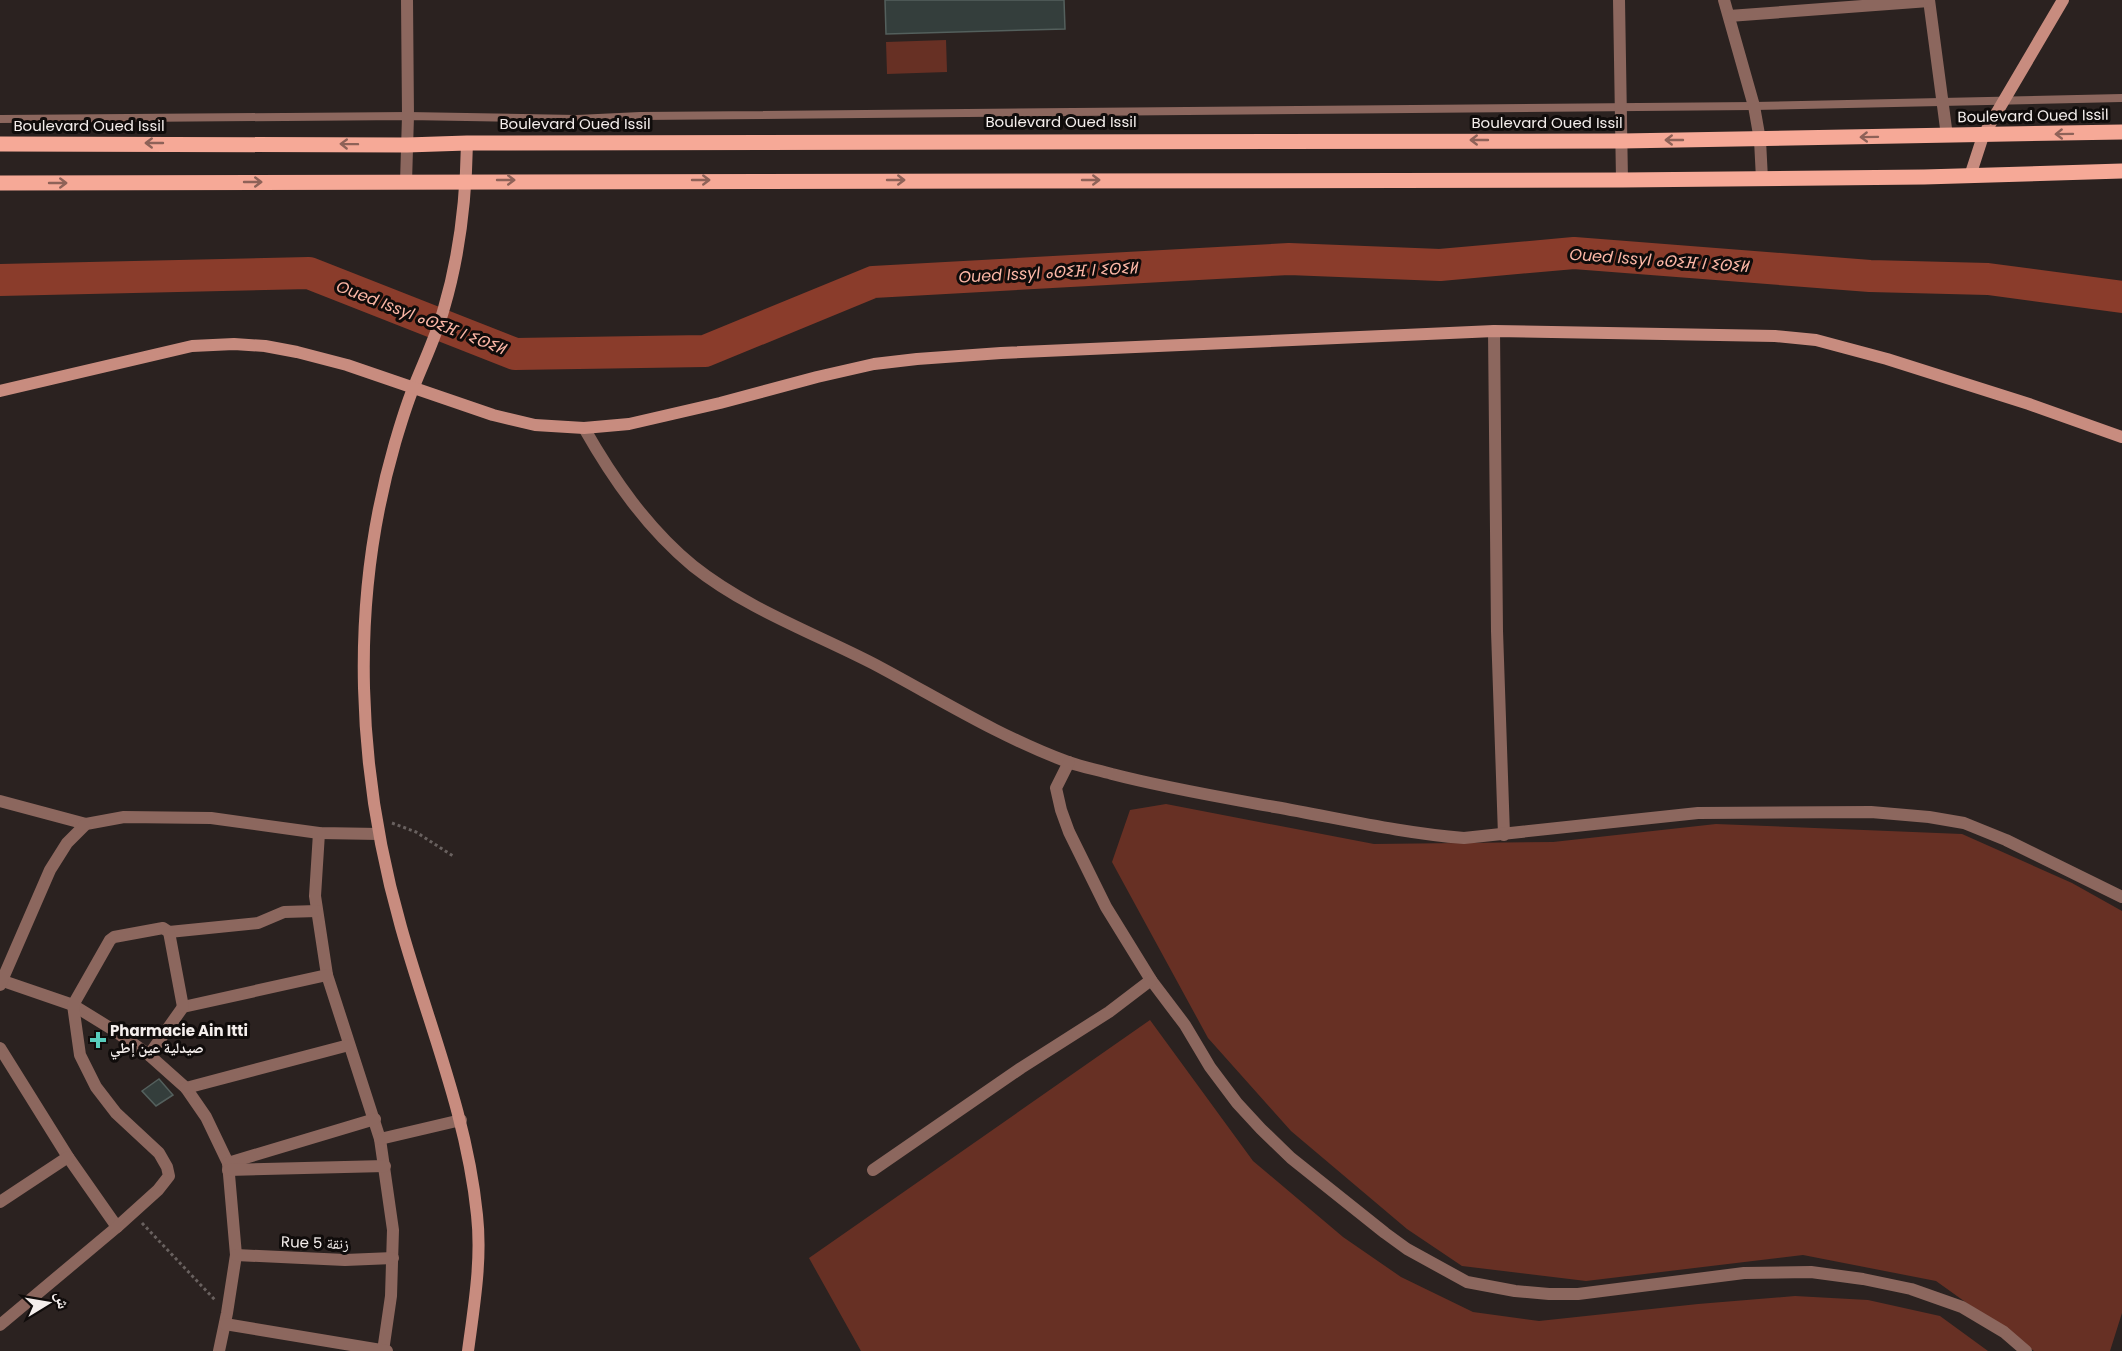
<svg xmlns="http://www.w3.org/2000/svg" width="2122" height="1351" font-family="Poppins,'Noto Naskh Arabic','Noto Sans Tifinagh',sans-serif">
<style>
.green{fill:#673024}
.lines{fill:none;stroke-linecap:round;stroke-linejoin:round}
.river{stroke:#8a3c2b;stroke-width:32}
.building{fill:#343e3c;stroke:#54605d;stroke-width:1.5}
.path{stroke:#69615f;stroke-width:3;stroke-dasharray:3 3;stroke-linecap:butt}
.lane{stroke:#8c675e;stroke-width:8}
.street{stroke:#8c675e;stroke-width:12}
.secondary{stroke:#c88c7f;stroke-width:12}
.primary{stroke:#f6a997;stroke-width:15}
.oneway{stroke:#8e6258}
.poi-dot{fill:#59cebe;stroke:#100c0b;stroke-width:2}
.labels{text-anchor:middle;stroke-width:6;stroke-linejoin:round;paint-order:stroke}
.street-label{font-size:15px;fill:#f4eeec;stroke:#100c0b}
.poi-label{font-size:15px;font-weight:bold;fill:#f4eeec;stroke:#100c0b;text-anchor:start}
.water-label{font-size:16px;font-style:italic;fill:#fcb7a6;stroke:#100c0b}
</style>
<rect width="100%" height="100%" fill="#2b2220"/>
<!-- green -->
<g class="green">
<path d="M 946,40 L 947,72 L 887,74 L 886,42 Z"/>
<path d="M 1166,804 L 1374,844 L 1553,842 L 1716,824 L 1962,834 L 2072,883 L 2122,911 L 2122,1313 L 2110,1351 L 2034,1351 L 1936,1281 L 1803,1255 L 1586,1281 L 1462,1266 L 1407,1229 L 1291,1131 L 1208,1038 L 1112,862 L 1130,810 Z"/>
<path d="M 1150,1020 L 1253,1161 L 1343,1237 L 1401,1277 L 1473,1312 L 1539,1321 L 1698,1304 L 1795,1296 L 1868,1300 L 1940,1316 L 1988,1351 L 861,1351 L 809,1258 Z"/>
</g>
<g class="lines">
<!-- river -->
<path class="river" d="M 0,280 L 309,273 L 515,354 L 705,351 L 873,282 L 1289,259 L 1440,265 L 1574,253 L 1870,276 L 1988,279 L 2122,297"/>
</g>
<!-- building -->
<g class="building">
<path d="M 885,0 L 1064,0 L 1065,29 L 886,34 Z"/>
<path d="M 159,1079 L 173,1095 L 156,1106 L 142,1091 Z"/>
</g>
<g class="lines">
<!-- path -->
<g class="path">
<path d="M 392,823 L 416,832 L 453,856"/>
<path d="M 142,1223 L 216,1301"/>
</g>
<!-- lane -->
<path class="lane" d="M 0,119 L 408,116 L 577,119 L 640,116 L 1754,106 L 2122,98"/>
<!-- street -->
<g class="street">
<path d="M 1619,0 L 1622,180"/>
<path d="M 1724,0 L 1754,106 L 1760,140 L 1762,179"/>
<path d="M 1929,0 L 1947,136"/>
<path d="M 1729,16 L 1929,1"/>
<path d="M 406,182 L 408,116 L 407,0"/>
<path d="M 1494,331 L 1497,631 L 1504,835"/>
<path d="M 584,428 C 613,479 647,528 693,566 C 747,609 814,633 874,664 C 938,698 1000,737 1068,762 C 1082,767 1098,770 1112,774 C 1166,788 1220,797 1275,807 C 1338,818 1400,833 1464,838 L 1698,813 L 1871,812 L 1929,817 L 1964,823 L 2006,840 L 2122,897"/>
<path d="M 1069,762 L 1056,788 L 1061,810 L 1069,832 L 1106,907 L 1151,980 L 1185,1025 L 1210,1067 L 1237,1103 L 1261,1129 L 1291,1158 L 1385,1233 L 1407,1249 L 1467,1282 L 1515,1291 L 1549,1294 L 1578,1294 L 1744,1273 L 1811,1272 L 1863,1279 L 1911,1289 L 1962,1307 L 2004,1332 L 2026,1351"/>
<path d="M 0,801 L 86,824"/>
<path d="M 319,833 L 315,896 L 327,975 L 380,1139 L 393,1230 L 391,1296 L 383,1351"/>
<path d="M 169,932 L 258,923 L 284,912 L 317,911"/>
<path d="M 0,980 L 73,1005 L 115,1031 L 149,1055 L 186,1088 L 206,1117 L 228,1163 L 236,1255 L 227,1313 L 219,1351"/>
<path d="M 0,985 L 50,870 L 67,843 L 86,824 L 124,817 L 211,818 L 319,833 L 379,834"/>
<path d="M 0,1048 L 68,1157 L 117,1227"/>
<path d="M 149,1055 L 183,1007 L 327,975"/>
<path d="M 186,1088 L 349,1045"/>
<path d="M 380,1139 L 461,1120"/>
<path d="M 228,1163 L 375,1119"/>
<path d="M 228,1170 L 385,1166"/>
<path d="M 873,1170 L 1021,1068 L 1109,1012 L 1151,980"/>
<path d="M 0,1202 L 68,1157"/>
<path d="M 236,1255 L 345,1260 L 393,1258"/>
<path d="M 225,1324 L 387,1351"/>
<path d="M 0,1325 L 117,1227 L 158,1190 L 169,1176 L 167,1167 L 159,1153 L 116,1113 L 96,1087 L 80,1055 L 73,1005 L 110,940 L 114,937 L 163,928 L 169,932 L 183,1007"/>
</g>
<!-- secondary -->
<g class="secondary">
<path d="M 467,143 C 466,199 460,254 444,308 C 437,334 425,359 415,384 C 407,402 401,423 395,443 C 372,522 362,605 364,688 C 366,768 379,850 401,927 C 428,1023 467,1115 477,1215 C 482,1260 474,1306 468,1351"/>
<path d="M 1970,176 L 1983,136 L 2063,0"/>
<path d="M 0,391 L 192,346 L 234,344 L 265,346 L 297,352 L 347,365 L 493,415 L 535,425 L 584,428 L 629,424 L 720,403 L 817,377 L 874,364 L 917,359 L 1001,353 L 1494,331 L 1775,336 L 1816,340 L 1887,359 L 2029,404 L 2122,437"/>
</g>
<!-- primary -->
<g class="primary">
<path d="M 0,144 L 407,145 L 467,143 L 1622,141 L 2122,132"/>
<path d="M 0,183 L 1622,180 L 1924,177 L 2122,171"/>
</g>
</g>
<!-- one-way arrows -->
<defs><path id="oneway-shaft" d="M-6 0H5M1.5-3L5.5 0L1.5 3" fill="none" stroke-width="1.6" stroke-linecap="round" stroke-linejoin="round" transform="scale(1.5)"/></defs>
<g class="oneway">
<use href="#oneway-shaft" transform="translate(2064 134) rotate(179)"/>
<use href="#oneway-shaft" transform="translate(1869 137) rotate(179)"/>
<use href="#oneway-shaft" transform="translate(1479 140) rotate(-180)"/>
<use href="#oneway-shaft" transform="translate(1674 140) rotate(180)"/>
<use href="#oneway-shaft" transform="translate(154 143) rotate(180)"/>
<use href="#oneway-shaft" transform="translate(349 144) rotate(-179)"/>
<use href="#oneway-shaft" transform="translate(506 180)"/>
<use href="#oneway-shaft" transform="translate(701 180)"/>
<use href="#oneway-shaft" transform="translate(896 180)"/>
<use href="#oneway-shaft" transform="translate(1091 180)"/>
<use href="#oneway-shaft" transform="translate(253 182)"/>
<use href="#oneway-shaft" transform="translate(58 183)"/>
</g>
<!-- markers -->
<path class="poi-dot" d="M95 1031h6v6h6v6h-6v6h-6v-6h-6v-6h6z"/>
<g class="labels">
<!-- street labels -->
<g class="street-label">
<text transform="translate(2033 116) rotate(-1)" y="5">Boulevard Oued Issil</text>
<text x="1061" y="127">Boulevard Oued Issil</text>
<text x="1547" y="128">Boulevard Oued Issil</text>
<text x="575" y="129">Boulevard Oued Issil</text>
<text x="89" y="131">Boulevard Oued Issil</text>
<text transform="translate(315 1243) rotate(2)" y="5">Rue 5 زنقة</text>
</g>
<!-- poi labels -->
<g class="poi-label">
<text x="110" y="1036">Pharmacie Ain Itti<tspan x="110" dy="17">صيدلية عين إطي</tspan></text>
</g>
<!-- water labels -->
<g class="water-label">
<text transform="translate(1659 260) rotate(4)" y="6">Oued Issyl ⴰⵙⵉⴼ ⵏ ⵉⵙⵉⵍ</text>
<text transform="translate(1048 272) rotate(-3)" y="6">Oued Issyl ⴰⵙⵉⴼ ⵏ ⵉⵙⵉⵍ</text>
<text transform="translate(421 317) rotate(21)" y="6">Oued Issyl ⴰⵙⵉⴼ ⵏ ⵉⵙⵉⵍ</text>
</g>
</g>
<!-- north arrow -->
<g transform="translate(48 1303) rotate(79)" stroke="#100c0b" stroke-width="4.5" paint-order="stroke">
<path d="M0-4.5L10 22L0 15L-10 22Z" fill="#f4eeec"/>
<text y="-9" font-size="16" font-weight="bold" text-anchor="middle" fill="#f4eeec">ش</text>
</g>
</svg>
